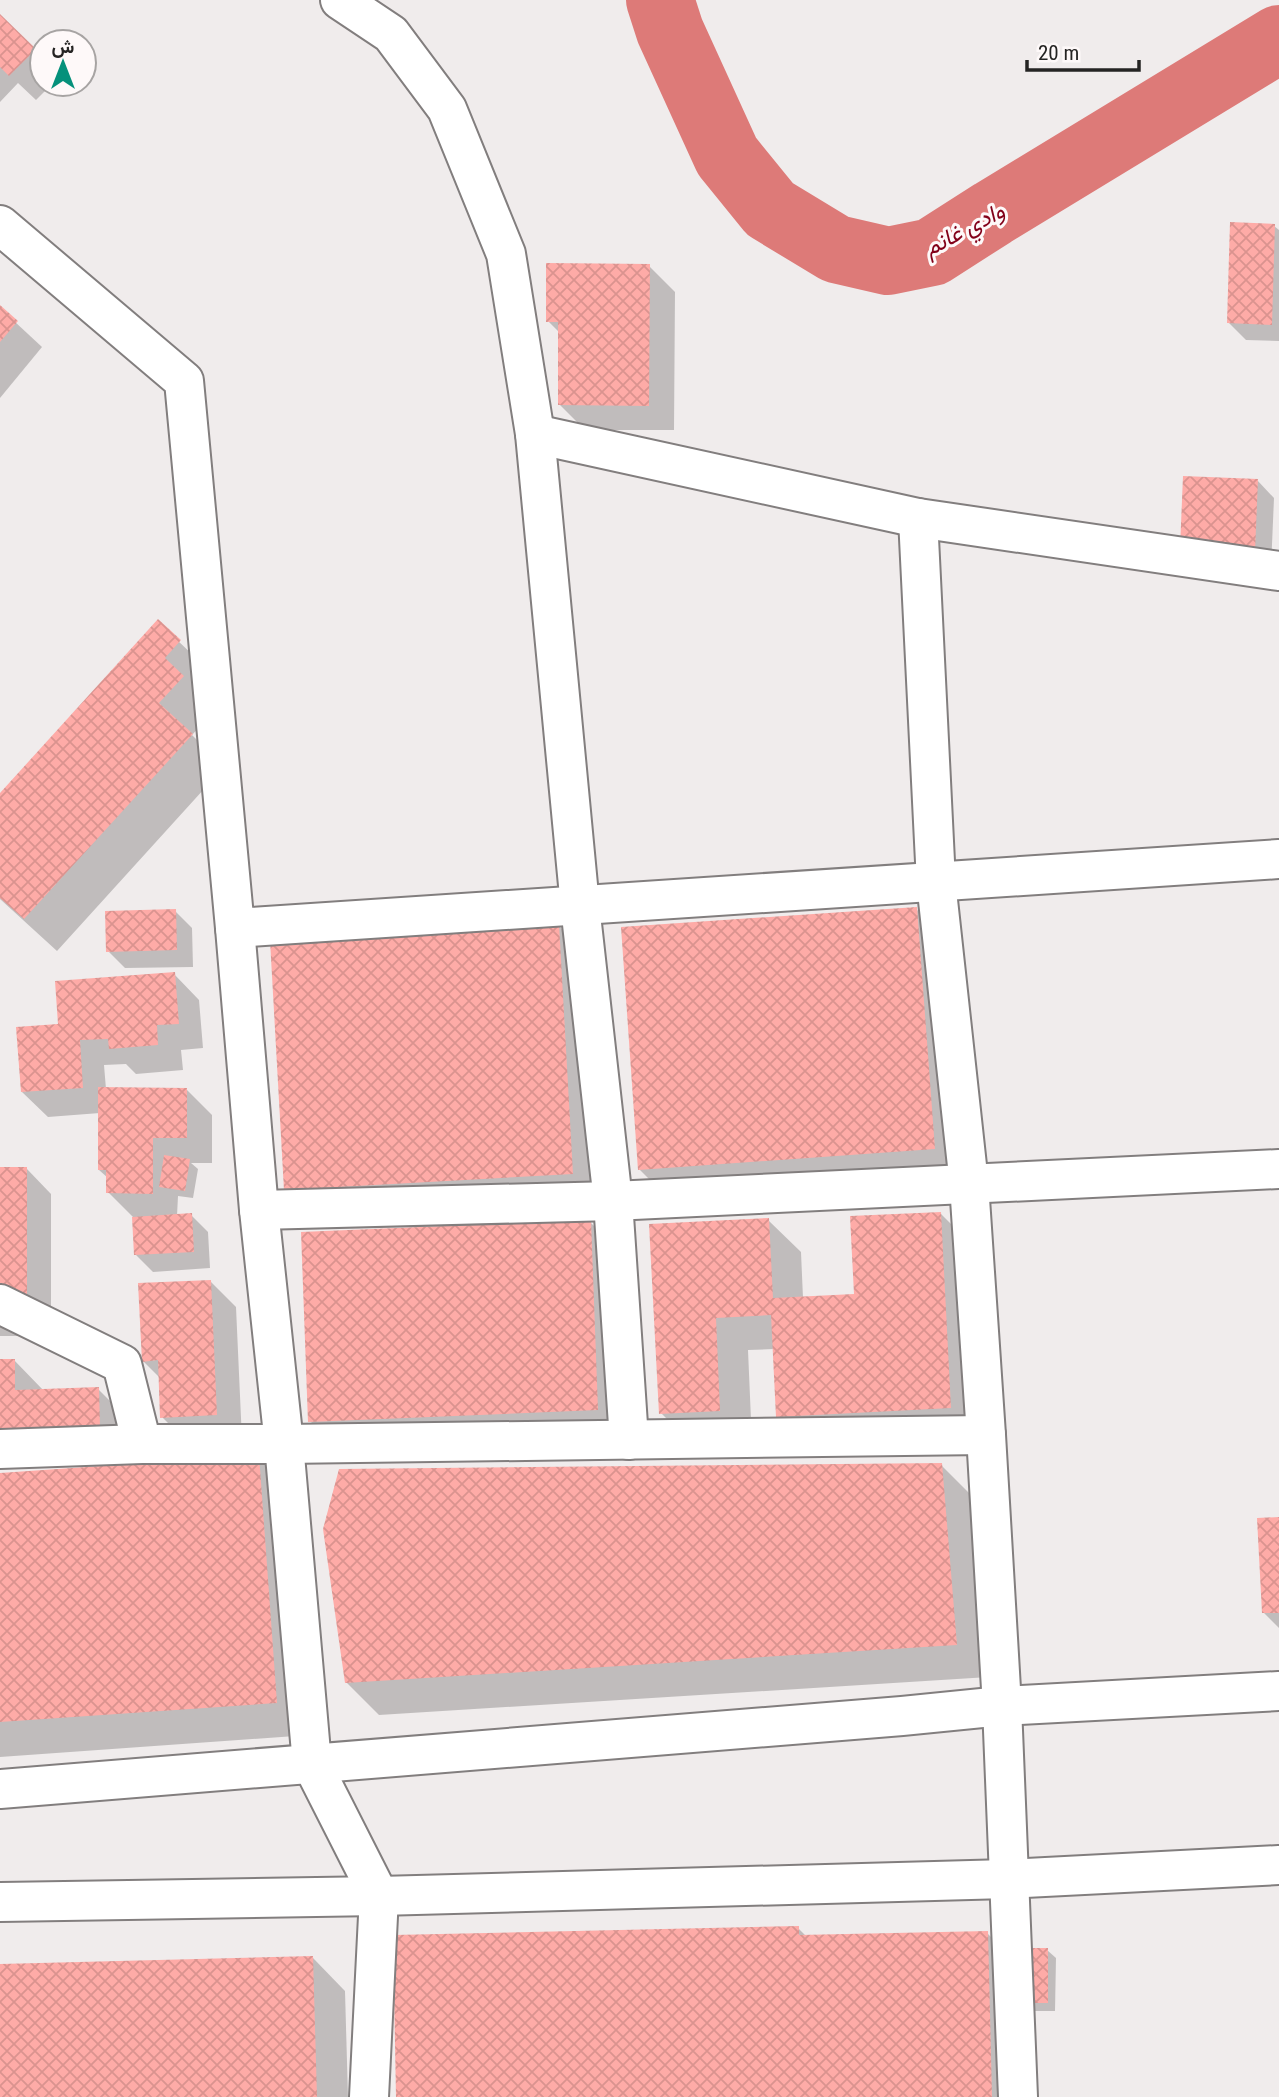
<svg xmlns="http://www.w3.org/2000/svg" width="1279" height="2097" font-family="'Roboto Condensed',Vazirmatn,sans-serif">
<style>
.shadow{fill:#0003}
.lines{fill:none;stroke-linecap:round;stroke-linejoin:round}
.river{stroke:#dd7a78;stroke-width:68}
.building{fill:url(#building-cross-hatch)}
.minor-casing{stroke:#827e7e;stroke-width:42}
.primary-casing{stroke:#827e7e;stroke-width:42}
.minor{stroke:#fff;stroke-width:38}
.primary{stroke:#fff;stroke-width:38}
.labels{text-anchor:middle;stroke-width:6;stroke-linejoin:round;paint-order:stroke}
.water-label{font-size:23px;font-style:italic;fill:#820119;stroke:#fef9f9}
</style>
<defs>
<pattern id="building-cross-hatch" width="8" height="8" patternUnits="userSpaceOnUse" patternTransform="scale(1.75)"><rect width="8" height="8" fill="#feaba7"/><path d="M0 0l8 8M0 8l8-8" fill="none" stroke="#da938f"/></pattern>
</defs>
<rect width="100%" height="100%" fill="#f0ecec"/>
<!-- shadow -->
<g class="shadow">
<path d="M 0,16 L 42,57 L 42,84 L 52,84 L 36,100 L 18,83 L 0,102 Z"/>
<path d="M 1274,226 L 1279,230 L 1279,341 L 1246,340 L 1228,322 Z"/>
<path d="M 649,266 L 675,292 L 674,430 L 585,430 L 559,404 L 560,333 L 548,321 Z"/>
<path d="M 0,308 L 42,347 L 0,398 Z"/>
<path d="M 1257,480 L 1274,498 L 1271,568 L 1199,565 Z"/>
<path d="M 158,622 L 213,674 L 216,709 L 192,735 L 224,767 L 57,951 L 0,899 L 0,795 Z"/>
<path d="M 916,909 L 949,941 L 966,1181 L 672,1202 L 639,1169 Z"/>
<path d="M 175,911 L 192,928 L 193,967 L 125,968 L 108,951 Z"/>
<path d="M 559,926 L 591,959 L 605,1206 L 319,1222 L 286,1190 Z"/>
<path d="M 174,974 L 199,1000 L 203,1048 L 181,1050 L 183,1070 L 136,1074 L 126,1064 L 104,1065 L 106,1089 L 187,1090 L 212,1115 L 212,1163 L 191,1163 L 198,1169 L 193,1198 L 178,1196 L 177,1216 L 191,1215 L 208,1232 L 210,1268 L 153,1272 L 136,1255 L 134,1218 L 108,1192 L 108,1178 L 99,1170 L 100,1113 L 48,1117 L 22,1092 L 60,1026 Z"/>
<path d="M 0,1168 L 26,1168 L 51,1194 L 51,1336 L 0,1336 Z"/>
<path d="M 940,1213 L 973,1246 L 983,1441 L 810,1449 L 778,1416 L 774,1349 L 748,1350 L 752,1443 L 694,1446 L 661,1413 L 768,1220 L 801,1252 L 803,1298 L 856,1295 Z"/>
<path d="M 590,1222 L 623,1255 L 630,1442 L 343,1454 L 310,1421 Z"/>
<path d="M 211,1282 L 236,1307 L 242,1440 L 187,1442 L 162,1417 L 160,1378 L 143,1361 Z"/>
<path d="M 14,1360 L 44,1391 L 98,1389 L 131,1422 L 0,1464 L 0,1361 Z"/>
<path d="M 259,1457 L 291,1489 L 309,1735 L 0,1757 L 0,1475 Z"/>
<path d="M 941,1465 L 974,1498 L 989,1677 L 379,1715 L 346,1682 Z"/>
<path d="M 1279,1519 L 1279,1628 L 1264,1613 Z"/>
<path d="M 798,1928 L 807,1937 L 987,1933 L 1021,1967 L 1047,1950 L 1056,1958 L 1055,2011 L 1029,2011 L 1023,2097 L 398,2097 Z"/>
<path d="M 313,1958 L 345,1991 L 348,2097 L 0,2097 L 0,1966 Z"/>
</g>
<g class="lines">
<!-- river -->
<path class="river" d="M 660,0 L 670,31 L 727,156 L 770,209 L 836,249 L 888,261 L 932,252 L 993,213 L 1279,39"/>
</g>
<!-- building -->
<g class="building">
<path d="M 0,14 L 36,49 L 9,76 L 0,67 Z"/>
<path d="M 1230,222 L 1275,224 L 1272,325 L 1227,323 Z"/>
<path d="M 546,263 L 650,264 L 649,406 L 558,405 L 558,322 L 546,322 Z"/>
<path d="M 0,305 L 18,321 L 0,342 Z"/>
<path d="M 1183,476 L 1258,479 L 1255,552 L 1180,549 Z"/>
<path d="M 158,619 L 181,640 L 165,658 L 184,676 L 159,703 L 193,734 L 24,919 L 0,898 L 0,793 Z"/>
<path d="M 917,907 L 935,1149 L 638,1170 L 621,927 Z"/>
<path d="M 176,909 L 177,950 L 106,952 L 105,911 Z"/>
<path d="M 559,924 L 573,1174 L 284,1190 L 270,940 Z"/>
<path d="M 175,972 L 179,1024 L 157,1025 L 158,1045 L 109,1049 L 108,1039 L 80,1040 L 83,1088 L 21,1092 L 16,1027 L 58,1024 L 55,981 Z"/>
<path d="M 98,1087 L 187,1088 L 187,1138 L 153,1138 L 153,1194 L 106,1193 L 106,1170 L 98,1170 Z"/>
<path d="M 164,1155 L 190,1159 L 185,1191 L 159,1187 Z"/>
<rect x="0" y="1167" width="27" height="145"/>
<path d="M 941,1212 L 951,1408 L 776,1417 L 771,1315 L 716,1318 L 720,1411 L 659,1414 L 649,1224 L 769,1218 L 773,1298 L 854,1294 L 850,1216 Z"/>
<path d="M 192,1213 L 194,1252 L 134,1255 L 132,1217 Z"/>
<path d="M 591,1220 L 598,1410 L 308,1422 L 301,1232 Z"/>
<path d="M 211,1280 L 217,1415 L 160,1418 L 158,1360 L 142,1362 L 138,1283 Z"/>
<path d="M 0,1359 L 15,1359 L 15,1390 L 99,1387 L 100,1428 L 0,1431 Z"/>
<path d="M 259,1455 L 277,1703 L 0,1722 L 0,1473 Z"/>
<path d="M 942,1463 L 957,1645 L 345,1683 L 323,1529 L 339,1469 Z"/>
<path d="M 1279,1517 L 1279,1613 L 1262,1613 L 1257,1518 Z"/>
<path d="M 799,1926 L 799,1935 L 988,1931 L 992,2097 L 396,2097 L 393,1935 Z"/>
<path d="M 1020,1948 L 1048,1948 L 1048,2003 L 1019,2003 Z"/>
<path d="M 313,1956 L 317,2097 L 0,2097 L 0,1964 Z"/>
</g>
<g class="lines">
<!-- minor casing -->
<g class="minor-casing">
<g id="minor">
<path d="M 340,0 L 391,34 L 447,109 L 506,254 L 535,434 L 580,906 L 613,1201 L 629,1440"/>
<path d="M 0,225 L 184,381 L 235,928 L 259,1210 L 284,1444 L 312,1764 L 379,1896 L 369,2097"/>
<path d="M 535,434 L 918,518 L 1279,571"/>
<path d="M 918,518 L 936,882 L 969,1184 L 986,1435 L 1002,1706 L 1018,2097"/>
<path d="M 235,928 L 1279,859"/>
<path d="M 259,1210 L 613,1201 L 1279,1169"/>
<path d="M 0,1304 L 122,1364 L 142,1444"/>
<path d="M 0,1449 L 142,1444 L 284,1444 L 986,1435"/>
<path d="M 0,1902 L 379,1896 L 1007,1879 L 1279,1865"/>
</g>
</g>
<!-- primary casing -->
<g class="primary-casing">
<path id="primary" d="M 0,1789 L 902,1716 L 1002,1706 L 1279,1691"/>
</g>
<!-- minor -->
<use href="#minor" class="minor"/>
<!-- primary -->
<use href="#primary" class="primary"/>
</g>
<g class="labels">
<!-- water labels -->
<g class="water-label">
<text transform="translate(964 229) rotate(-28)" y="8">وادي غانم</text>
</g>
</g>
<!-- north arrow -->
<g transform="translate(63 63)"><circle r="33" fill="#fef9f9" stroke="#a7a4a3" stroke-width="2"/>
<path d="M0-5L12 26L0 18L-12 26Z" fill="#05917b"/>
<text y="-10" font-size="19" font-weight="bold" text-anchor="middle" fill="#252423">ش</text>
</g>
<!-- scale -->
<path d="M1027 60v10h112v-10" fill="none" stroke="#252423" stroke-width="3.5"/>
<text x="1038" y="60" font-size="21" fill="#252423" stroke="#fef9f9" stroke-width="5" paint-order="stroke">20 m</text>
</svg>
